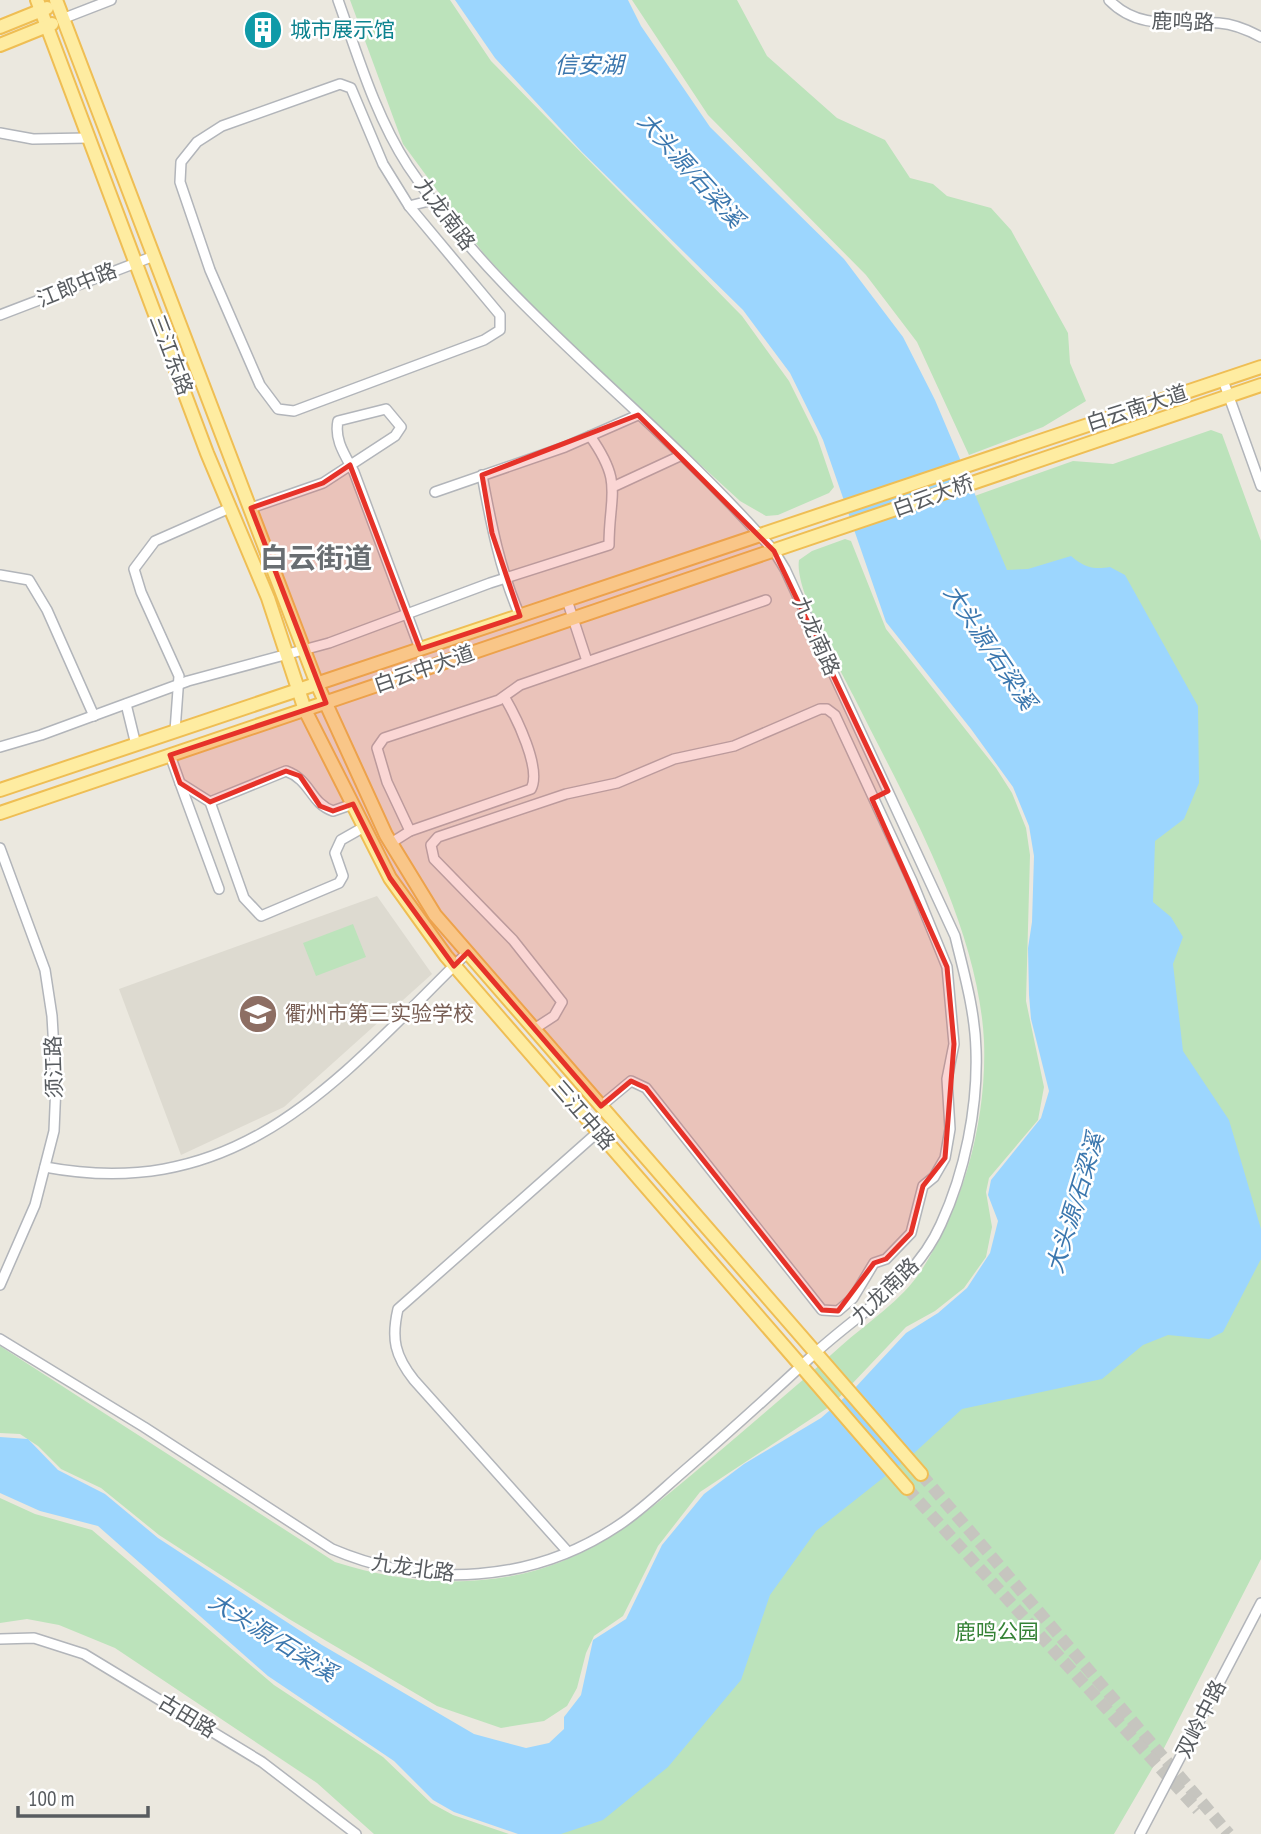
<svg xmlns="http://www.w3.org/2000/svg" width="1261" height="1834" font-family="'PT Sans Narrow','Noto Sans SC',sans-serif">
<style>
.education{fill:#dddad0}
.green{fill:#bce3bb}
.water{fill:#9cd6fe}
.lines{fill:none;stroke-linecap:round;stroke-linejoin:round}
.major-tunnel{stroke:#c6c5bf;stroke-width:12;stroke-dasharray:12 6;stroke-linecap:butt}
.minor-casing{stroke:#b2b5ba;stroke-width:12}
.major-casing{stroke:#efbe54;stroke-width:16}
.minor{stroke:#fff;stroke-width:9}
.major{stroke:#feeca1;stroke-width:12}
.marked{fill:#e63229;fill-opacity:0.2;stroke:#e63229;stroke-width:5;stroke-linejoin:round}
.labels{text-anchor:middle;stroke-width:5;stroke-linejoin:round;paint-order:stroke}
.street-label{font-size:21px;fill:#585c60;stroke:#fff}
.culture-label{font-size:21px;fill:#0d838f;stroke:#fff;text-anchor:start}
.education-label{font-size:21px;fill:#785e54;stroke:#fff;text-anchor:start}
.park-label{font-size:21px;fill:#358236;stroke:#fff}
.water-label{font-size:23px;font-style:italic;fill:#3b77ae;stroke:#fff}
.district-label{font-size:28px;font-weight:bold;fill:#696e72;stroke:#fff}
</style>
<rect width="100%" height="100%" fill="#ebe8df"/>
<!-- education -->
<path class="education" d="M 377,896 L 432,974 L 284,1107 L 181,1155 L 119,989 Z"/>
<!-- green -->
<g class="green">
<path d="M 350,0 L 450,0 L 491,61 L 742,316 L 789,381 L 817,437 L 834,487 L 829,493 L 778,515 L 766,516 L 740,501 L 559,335 L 484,254 L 403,144 Z"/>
<path d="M 632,0 L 737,0 L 767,56 L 837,118 L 885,140 L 910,178 L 933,184 L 947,196 L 991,208 L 1011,230 L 1068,333 L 1070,363 L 1086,401 L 1043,427 L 969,455 L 917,342 L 866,275 L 708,115 Z"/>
<path d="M 1211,430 L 1222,434 L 1261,541 L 1261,1559 L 1163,1750 L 1114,1834 L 561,1834 L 562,1826 L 771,1585 L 1178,1054 L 1151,906 L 1018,577 L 1003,573 L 969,498 L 1073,461 L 1113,464 Z"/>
<path d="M 845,539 L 851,541 L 886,629 L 996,768 L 1012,793 L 1026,828 L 1030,855 L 1026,1001 L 1044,1087 L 1038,1120 L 989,1178 L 986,1192 L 992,1227 L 986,1257 L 964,1288 L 935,1311 L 906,1327 L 832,1405 L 700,1492 L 658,1546 L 623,1616 L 594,1636 L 586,1653 L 577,1688 L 567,1706 L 544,1721 L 501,1728 L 437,1706 L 289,1619 L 159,1535 L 101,1488 L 61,1469 L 38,1446 L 20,1434 L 0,1433 L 0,1346 L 335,1562 C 400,1583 471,1589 537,1570 C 606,1550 659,1502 714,1456 C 756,1420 799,1384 841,1346 C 867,1323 902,1300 921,1271 C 964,1205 987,1120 984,1041 C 978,923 905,800 853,695 C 839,666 794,590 799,560 L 812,551 Z"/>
<path d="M 353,924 L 366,957 L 316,976 L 303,943 Z"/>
<path d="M 0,1498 L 35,1514 L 92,1530 L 274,1685 L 383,1757 L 431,1803 L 453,1815 L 509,1834 L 374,1834 L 317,1783 L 115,1648 L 59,1625 L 27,1619 L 0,1623 Z"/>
</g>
<!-- water -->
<path class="water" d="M 455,0 L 628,0 L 641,26 L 710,127 L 844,259 L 903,337 L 935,400 L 1007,570 L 1028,569 L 1071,556 C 1084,567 1093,570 1110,567 L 1125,575 L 1198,706 L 1199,783 L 1184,819 L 1155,841 L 1153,902 L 1171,917 L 1183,937 L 1173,964 L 1183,1051 L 1229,1120 L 1261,1229 L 1261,1259 L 1223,1332 L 1209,1339 L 1168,1335 L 1143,1345 L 1102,1379 L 962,1409 L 912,1455 L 816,1531 L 770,1595 L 741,1680 L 668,1767 L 603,1820 L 561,1834 L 518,1834 L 454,1812 L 433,1800 L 394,1761 L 268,1676 L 98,1526 L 40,1511 L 0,1493 L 0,1437 L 28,1439 L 58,1470 L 105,1494 L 158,1538 L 322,1645 L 474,1734 L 526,1748 L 549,1743 L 564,1729 L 564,1717 L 581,1695 L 593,1640 L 626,1619 L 662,1545 L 704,1494 L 744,1464 L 821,1418 L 853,1390 L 906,1333 L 938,1313 L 967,1288 L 990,1253 L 998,1221 L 988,1195 L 991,1180 L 1041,1118 L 1049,1091 L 1031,1019 L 1029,995 L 1028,948 L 1032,922 L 1034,856 L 1029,826 L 1013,787 L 971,729 L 886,622 L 823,440 L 790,373 L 743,310 L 582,152 L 495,58 Z"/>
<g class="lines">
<!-- major-tunnel -->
<g class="major-tunnel">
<path d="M 921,1474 L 1229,1834"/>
<path d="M 907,1488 L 1198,1810"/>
</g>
<!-- minor casing -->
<g class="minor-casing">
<g id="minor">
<path d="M 1109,0 C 1140,32 1179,20 1219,23 C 1234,24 1248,30 1261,37"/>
<path d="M 62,19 L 111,0"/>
<path d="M 340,84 L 351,88 L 383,164 L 409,206 L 500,315 L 500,330 L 484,340 L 294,411 L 278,409 L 260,385 L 210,270 L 180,182 L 181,162 L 197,142 L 222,126 Z"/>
<path d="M 0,133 L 33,139 L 88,138"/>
<path d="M 409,206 L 433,200"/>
<path d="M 0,315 L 154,256"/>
<path d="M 1223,380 L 1261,486"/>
<path d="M 482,475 C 491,524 500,570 520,616"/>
<path d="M 615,486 L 682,455"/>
<path d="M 435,492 L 565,447 L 638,415"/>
<path d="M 251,508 L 323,483 L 395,436 L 401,427 L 386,409 L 338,421 C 334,440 345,455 354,472 L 420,649"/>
<path d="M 0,575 L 29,580 L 47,610 L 94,716"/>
<path d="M 567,600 L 587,661"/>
<path d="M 126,704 L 136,745"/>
<path d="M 175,731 L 179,676 L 141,592 L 134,569 L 155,541 L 230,508"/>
<path d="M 0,747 L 41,735 L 188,681 L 329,643 L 490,583 L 609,545 C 609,494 624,484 590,436"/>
<path d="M 170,755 L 180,783 L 210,802 L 244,898 L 261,916 L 339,883 L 343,876 L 335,853 L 341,840 L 364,827"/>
<path d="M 180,783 L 219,889"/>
<path d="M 210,802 L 286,771 C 311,780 310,803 333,811 L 353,804"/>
<path d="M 410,831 L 387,782 L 377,748 L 384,738 L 499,700 L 520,685 L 766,600"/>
<path d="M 391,843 L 410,831 L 531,789 C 542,769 516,717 505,698"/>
<path d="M 0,848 L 45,970 L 52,1016 L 56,1084 L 54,1131 L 35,1205 L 0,1285"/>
<path d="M 534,1029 L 554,1016 L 562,1002 L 513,940 L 434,859 L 431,845 L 438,837 L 566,794 L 617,783 L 674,759 L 734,746 L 820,709 L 827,709 L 835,715 L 912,881 L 947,967 L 954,1044 L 947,1079 L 950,1129 L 945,1158 L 934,1177 L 923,1186 L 911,1233 L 886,1259 L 874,1263 L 853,1298 L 838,1311 L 822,1310 L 646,1088 L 631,1081 L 601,1106"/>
<path d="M 45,1167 C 243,1204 341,1076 468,952"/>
<path d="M 0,1339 L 144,1427 L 332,1549 C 426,1589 533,1583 619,1525 C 642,1510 663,1489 684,1471 C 728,1433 771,1394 813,1355 C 858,1313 915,1283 941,1224 C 965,1172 978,1107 976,1050 C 975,1011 964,973 955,936 L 785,569 L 774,551 C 745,518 714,486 682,455 C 587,362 483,279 408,166 C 375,115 358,56 338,0"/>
<path d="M 568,1552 L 414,1380 C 395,1356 391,1339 398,1309 L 598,1132"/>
<path d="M 0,1639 L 34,1638 L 84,1654 L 262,1762 L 356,1834"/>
<path d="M 1140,1834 L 1261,1603"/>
</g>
</g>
<!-- major casing -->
<g class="major-casing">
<g id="major">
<path d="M 37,0 L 207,453 L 268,598 L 305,710 L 390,878 L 446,956 L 907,1488"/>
<path d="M 56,0 L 317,684 L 386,835 L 435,915 L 921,1474"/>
<path d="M 0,27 L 47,8"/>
<path d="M 0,45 L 52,24"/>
<path d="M 0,790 L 1261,367"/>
<path d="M 0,813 L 1261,385"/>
</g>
</g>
<!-- minor -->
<use href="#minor" class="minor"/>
<!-- major -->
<use href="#major" class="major"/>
</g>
<!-- marked area -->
<path class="marked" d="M 638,415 L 774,551 L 888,791 L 872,799 L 947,967 L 954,1044 L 945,1158 L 923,1186 L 911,1233 L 886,1259 L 874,1263 L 838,1311 L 822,1310 L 646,1088 L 631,1081 L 601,1106 L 468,952 L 454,966 L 390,878 L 353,804 L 333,811 L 320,806 L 300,776 L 286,771 L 210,802 L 180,783 L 170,755 L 326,703 L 251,508 L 323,483 L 350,465 L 420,649 L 520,616 L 492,533 L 482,475 Z"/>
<!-- icons -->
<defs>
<g id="building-disc" transform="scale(2.0125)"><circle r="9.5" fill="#0f9aa8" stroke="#fff"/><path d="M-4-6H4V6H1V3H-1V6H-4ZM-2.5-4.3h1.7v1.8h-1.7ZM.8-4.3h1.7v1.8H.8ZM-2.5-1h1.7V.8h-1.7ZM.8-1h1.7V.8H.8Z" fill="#fff"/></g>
<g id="school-disc" transform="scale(2.0125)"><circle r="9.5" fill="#8d6e63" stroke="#fff"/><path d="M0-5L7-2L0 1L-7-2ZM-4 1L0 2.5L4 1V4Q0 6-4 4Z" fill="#fff"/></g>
</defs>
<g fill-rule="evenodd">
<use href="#building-disc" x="263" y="30"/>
<use href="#school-disc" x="258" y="1014"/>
</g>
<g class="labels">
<!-- street labels -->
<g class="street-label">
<text transform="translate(1183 22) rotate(2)" y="7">鹿鸣路</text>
<text transform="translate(445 214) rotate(53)" y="7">九龙南路</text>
<text transform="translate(77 285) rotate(-22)" y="7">江郎中路</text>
<text transform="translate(171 355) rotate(69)" y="7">三江东路</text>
<text transform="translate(1137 408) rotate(-18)" y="7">白云南大道</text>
<text transform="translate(933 496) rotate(-20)" y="7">白云大桥</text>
<text transform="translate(816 636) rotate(66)" y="7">九龙南路</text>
<text transform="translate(424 669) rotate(-19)" y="7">白云中大道</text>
<text transform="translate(54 1067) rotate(-92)" y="7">须江路</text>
<text transform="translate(583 1115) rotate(49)" y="7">三江中路</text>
<text transform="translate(885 1291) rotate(-44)" y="7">九龙南路</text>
<text transform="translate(413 1568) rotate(8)" y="7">九龙北路</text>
<text transform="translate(187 1716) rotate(31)" y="7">古田路</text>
<text transform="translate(1201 1719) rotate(-63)" y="7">双岭中路</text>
</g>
<!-- culture labels -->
<g class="culture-label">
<text x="290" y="37">城市展示馆</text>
</g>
<!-- education labels -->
<g class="education-label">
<text x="285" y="1021">衢州市第三实验学校</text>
</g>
<!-- park labels -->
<g class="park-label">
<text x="997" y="1639">鹿鸣公园</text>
</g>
<!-- water labels -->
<g class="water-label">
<text x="589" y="73">信安湖</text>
<text transform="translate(691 170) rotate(48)" y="8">大头源/石梁溪</text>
<text transform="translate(990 647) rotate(56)" y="8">大头源/石梁溪</text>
<text transform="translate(1075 1203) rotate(-73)" y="8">大头源/石梁溪</text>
<text transform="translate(273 1637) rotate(32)" y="8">大头源/石梁溪</text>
</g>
<!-- district labels -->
<g class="district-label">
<text x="316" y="568">白云街道</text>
</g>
</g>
<!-- scale -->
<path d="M18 1806v10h130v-10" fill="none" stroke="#585c60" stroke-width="3.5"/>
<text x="28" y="1806" font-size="21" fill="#585c60" stroke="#ffffff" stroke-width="5" paint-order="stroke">100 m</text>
</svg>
